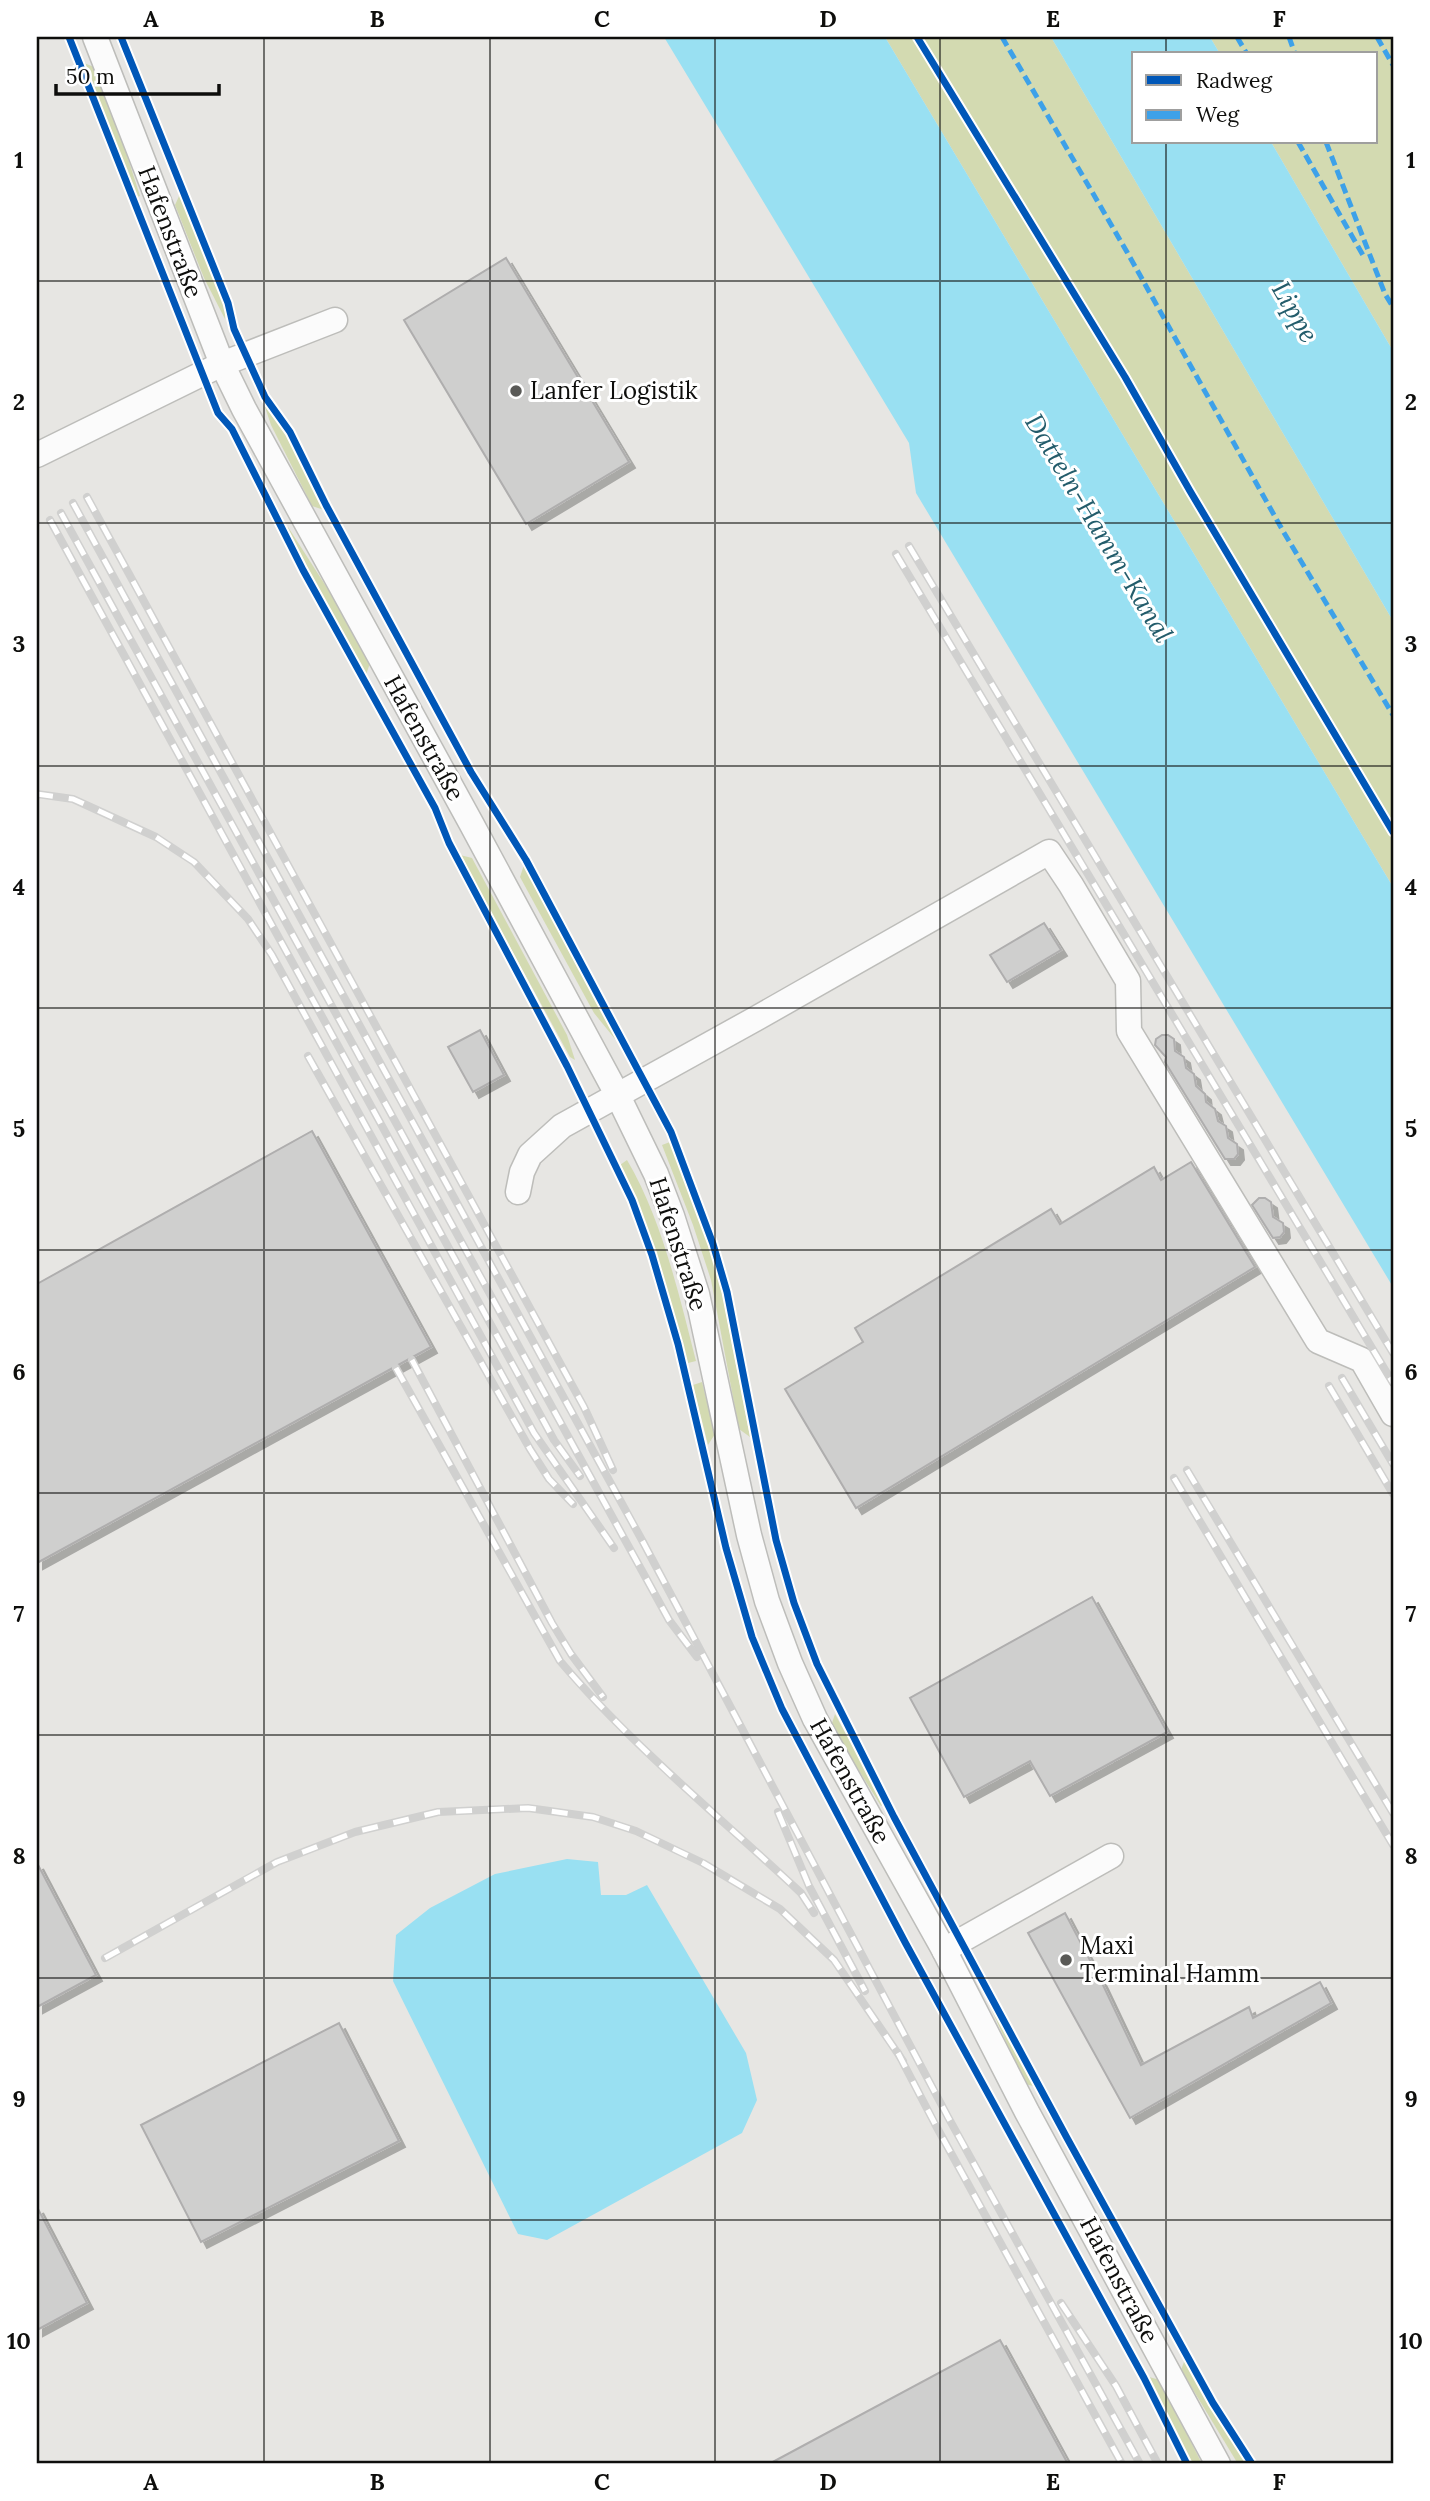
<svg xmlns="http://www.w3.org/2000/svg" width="1430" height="2501" font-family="Lora,serif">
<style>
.green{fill:#d3dab1}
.water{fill:#99e0f2}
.building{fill:#cfcfce;stroke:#afaeae;stroke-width:2;filter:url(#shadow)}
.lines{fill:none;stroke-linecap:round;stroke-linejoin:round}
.minor-casing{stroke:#bdbdba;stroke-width:27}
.minor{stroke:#fbfbfb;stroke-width:24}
.rail-casing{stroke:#d0d0cf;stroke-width:8}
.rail{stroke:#fff;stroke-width:5;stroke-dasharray:16;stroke-linecap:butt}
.quiet{stroke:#3da1e9;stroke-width:5;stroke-dasharray:10 5;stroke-linecap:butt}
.cycleway-casing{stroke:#fff;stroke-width:11}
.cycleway{stroke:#0057b8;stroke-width:7}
.grid{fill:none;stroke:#0e0e0c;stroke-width:2;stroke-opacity:0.55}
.poi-dot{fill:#5a5a57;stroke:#fff;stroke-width:2.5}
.labels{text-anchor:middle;stroke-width:6;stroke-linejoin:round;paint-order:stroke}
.street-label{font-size:24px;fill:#0e0e0c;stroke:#fff}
.poi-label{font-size:24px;fill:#0e0e0c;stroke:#fff;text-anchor:start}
.water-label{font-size:26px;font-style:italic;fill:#235c6b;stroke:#fff}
.neatline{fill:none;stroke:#0e0e0c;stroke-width:2.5}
.grid-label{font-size:23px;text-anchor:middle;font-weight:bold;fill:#0e0e0c}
</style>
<defs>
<filter id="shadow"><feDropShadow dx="6" dy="6" stdDeviation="0" flood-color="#0004"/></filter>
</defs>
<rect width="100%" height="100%" fill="#e7e6e3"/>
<!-- green -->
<g class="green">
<path d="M 885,37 L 1051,37 L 1393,621 L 1393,887 Z"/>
<path d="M 1210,37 L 1393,37 L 1393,351 L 1271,142 L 1376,142 L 1376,54 L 1220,54 Z"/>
<path d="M 84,63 L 94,67 L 118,127 L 140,196 L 137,197 Z"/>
<path d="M 180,194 L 225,306 L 225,319 L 204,278 L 175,205 Z"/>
<path d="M 264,404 L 283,429 L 324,510 L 312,506 L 271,425 Z"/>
<path d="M 288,527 L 331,594 L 370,663 L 366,675 L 286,528 Z"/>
<path d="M 460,855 L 472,858 L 567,1035 L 575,1060 L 570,1057 Z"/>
<path d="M 524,865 L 616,1037 L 615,1039 L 594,1013 L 520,877 Z"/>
<path d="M 670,1142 L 701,1223 L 719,1278 L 750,1437 L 739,1429 L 711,1280 L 693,1225 L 662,1145 Z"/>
<path d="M 627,1160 C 662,1219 679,1295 696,1361 L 688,1363 L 643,1217 L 620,1165 Z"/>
<path d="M 702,1382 L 715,1434 L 708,1445 L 693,1385 Z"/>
<path d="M 835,1714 L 884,1804 L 881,1806 L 831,1726 Z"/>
<path d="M 986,1992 L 1037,2087 L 1025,2084 L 984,1993 Z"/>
<path d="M 1185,2359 L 1248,2464 L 1238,2464 L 1181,2370 Z"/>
<path d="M 1149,2377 L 1160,2380 L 1202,2464 L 1192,2464 Z"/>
</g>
<!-- water -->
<g class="water">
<path d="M 664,37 L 885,37 L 1393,887 L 1393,1287 L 916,493 L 909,443 Z"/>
<path d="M 1051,37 L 1210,37 L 1220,54 L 1134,54 L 1134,142 L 1271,142 L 1393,351 L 1393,621 Z"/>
<path d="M 567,1859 L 598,1862 L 601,1895 L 626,1895 L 647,1885 L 746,2053 L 757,2100 L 742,2133 L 547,2240 L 518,2234 L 393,1981 L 396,1935 L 430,1908 L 495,1874 Z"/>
</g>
<!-- building -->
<g class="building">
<path d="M 506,258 L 629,462 L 526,524 L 404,320 Z"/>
<path d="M 1044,923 L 1061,950 L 1007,982 L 990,955 Z"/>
<path d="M 480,1030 L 504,1075 L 473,1092 L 448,1047 Z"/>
<path d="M 1162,1035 L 1168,1035 L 1174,1039 L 1175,1051 L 1184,1057 L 1186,1068 L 1194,1074 L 1196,1086 L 1205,1094 L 1206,1102 L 1215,1109 L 1218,1121 L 1226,1126 L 1228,1138 L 1237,1144 L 1238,1154 L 1234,1159 L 1225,1159 L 1165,1062 L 1166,1057 L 1155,1045 L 1156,1039 Z"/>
<path d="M 312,1131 L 431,1347 L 37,1563 L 37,1284 Z"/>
<path d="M 1191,1162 L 1255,1267 L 856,1508 L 785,1389 L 863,1342 L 855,1328 L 1051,1209 L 1060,1224 L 1154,1167 L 1161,1180 Z"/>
<path d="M 1259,1198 L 1265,1198 L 1271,1202 L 1273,1217 L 1283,1223 L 1284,1232 L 1280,1237 L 1273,1238 L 1252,1205 Z"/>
<path d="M 1092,1597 L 1167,1732 L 1050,1796 L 1030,1761 L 964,1797 L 910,1698 Z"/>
<path d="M 37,1863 L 96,1975 L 37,2007 Z"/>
<path d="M 1065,1913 L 1102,1983 L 1141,2065 L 1249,2007 L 1253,2018 L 1320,1982 L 1331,2003 L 1130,2118 L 1028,1933 Z"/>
<path d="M 339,2023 L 399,2141 L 201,2242 L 141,2125 Z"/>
<path d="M 37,2207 L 87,2303 L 37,2330 Z"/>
<path d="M 1000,2340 L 1068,2464 L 769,2464 Z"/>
</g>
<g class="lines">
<!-- minor casing -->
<g class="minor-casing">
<g id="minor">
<path d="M 95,37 L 222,364 L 244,409 L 471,823 L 618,1096 L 656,1174 L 672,1216 L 697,1294 L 749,1535 L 767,1601 L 790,1663 L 815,1719 L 944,1950 L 1027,2112 L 1218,2464"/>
<path d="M 37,455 L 222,364 L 335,320"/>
<path d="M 518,1192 L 522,1172 L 530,1155 L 562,1126 L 757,1018 L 1049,852 L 1071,885 L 1128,981 L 1129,1031 L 1318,1341 L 1362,1360 L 1393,1414"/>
<path d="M 944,1950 L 1111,1856"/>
</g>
</g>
<!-- minor -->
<use href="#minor" class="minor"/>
<!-- rail casing -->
<g class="rail-casing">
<g id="rail">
<path d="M 87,497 L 584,1407 L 613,1470"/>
<path d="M 73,503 L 643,1542 L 948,2117 L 1140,2464"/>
<path d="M 61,513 L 669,1620 L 697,1657"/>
<path d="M 50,520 L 554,1440 L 580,1476"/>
<path d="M 909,546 L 1393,1353"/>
<path d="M 896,554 L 1393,1383"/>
<path d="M 37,794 L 73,799 L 156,837 L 194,862 L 248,919 L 272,955 L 534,1433 L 614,1548"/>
<path d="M 308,1056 L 530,1449 L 549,1479 L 573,1504"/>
<path d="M 412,1360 L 552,1623 L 571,1654 L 603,1697"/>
<path d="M 396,1368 L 560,1661 C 632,1746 720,1817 801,1893 L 814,1913"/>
<path d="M 1342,1378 L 1393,1464"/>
<path d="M 1329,1386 L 1393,1494"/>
<path d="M 1187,1470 L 1393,1813"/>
<path d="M 1174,1478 L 1393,1845"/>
<path d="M 778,1812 L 809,1886 L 865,1991"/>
<path d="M 105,1958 L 277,1862 L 355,1832 L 438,1812 L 528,1808 L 593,1817 L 636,1831 L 703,1863 L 780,1909 L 834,1960 L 903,2061"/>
<path d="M 898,2053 L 935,2124 L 1122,2464"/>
<path d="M 1061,2303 L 1116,2386 L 1158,2464"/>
</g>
</g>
<!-- rail -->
<use href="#rail" class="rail"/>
<!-- quiet -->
<g class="quiet">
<path d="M 1002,37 L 1127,252 L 1283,531 L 1393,715"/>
<path d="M 1237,37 L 1247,54"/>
<path d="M 1289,37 L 1295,54"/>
<path d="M 1377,37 L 1393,65"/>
<path d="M 1298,142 L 1364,257"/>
<path d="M 1326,142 L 1385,294 L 1393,307"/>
</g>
<!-- cycleway casing -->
<g class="cycleway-casing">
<g id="cycleway">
<path d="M 69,37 L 218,413 L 232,429 L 303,570 L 435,808 L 449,843 L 567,1066 L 632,1200 L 652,1255 L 678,1344 L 726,1548 L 752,1637 L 782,1709 L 906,1944 L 1144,2378 L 1187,2464"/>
<path d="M 121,37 L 228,303 L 234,329 L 265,397 L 290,432 L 326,505 L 471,772 L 526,860 L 671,1132 L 713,1244 L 727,1292 L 776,1540 L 794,1603 L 817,1664 L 894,1817 L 1067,2138 L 1213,2403 L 1252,2464"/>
<path d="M 917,37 L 1125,377 L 1190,491 L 1393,832"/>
</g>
</g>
<!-- cycleway -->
<use href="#cycleway" class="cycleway"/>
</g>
<!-- grid -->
<path class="grid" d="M 264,37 L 264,2464M 490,37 L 490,2464M 715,37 L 715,2464M 940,37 L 940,2464M 1166,37 L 1166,54M 1166,142 L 1166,2464M 37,281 L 1393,281M 37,523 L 1393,523M 37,766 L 1393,766M 37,1008 L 1393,1008M 37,1250 L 1393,1250M 37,1493 L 1393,1493M 37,1735 L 1393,1735M 37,1978 L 1393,1978M 37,2220 L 1393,2220"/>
<!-- markers -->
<g class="poi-dot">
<circle cx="516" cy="391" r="7"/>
<circle cx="1066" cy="1960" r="7"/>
</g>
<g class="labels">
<!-- street labels -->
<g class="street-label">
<text transform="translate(170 232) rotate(69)" y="8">Hafenstraße</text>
<text transform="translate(424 738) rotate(61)" y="8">Hafenstraße</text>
<text transform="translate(678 1244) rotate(72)" y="8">Hafenstraße</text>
<text transform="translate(850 1781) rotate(61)" y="8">Hafenstraße</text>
<text transform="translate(1119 2280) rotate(62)" y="8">Hafenstraße</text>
</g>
<!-- poi labels -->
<g class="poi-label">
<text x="530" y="399">Lanfer Logistik</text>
<text x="1080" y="1954">Maxi<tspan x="1080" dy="28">Terminal Hamm</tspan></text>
</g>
<!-- water labels -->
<g class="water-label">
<text transform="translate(1295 312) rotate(60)" y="9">Lippe</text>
<text transform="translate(1099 528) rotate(59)" y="9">Datteln-Hamm-Kanal</text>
</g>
</g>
<!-- border -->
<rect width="1430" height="2501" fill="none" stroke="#ffffff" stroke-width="77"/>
<!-- legend -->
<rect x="1132" y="52" width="245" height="91" fill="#ffffff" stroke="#9f9f9e" stroke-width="2"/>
<rect x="1146" y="75" width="35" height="10" fill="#0057b8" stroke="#9f9f9e" stroke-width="2"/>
<text x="1196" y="88" font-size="21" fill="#0e0e0c">Radweg</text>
<rect x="1146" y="110" width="35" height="10" fill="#3da1e9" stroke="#9f9f9e" stroke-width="2"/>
<text x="1196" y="122" font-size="21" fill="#0e0e0c">Weg</text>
<!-- scale -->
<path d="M56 84v10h163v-10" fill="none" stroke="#0e0e0c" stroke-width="3.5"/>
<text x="66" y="84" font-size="21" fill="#0e0e0c" stroke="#ffffff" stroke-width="5" paint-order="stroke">50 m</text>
<rect x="38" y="38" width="1354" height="2424" class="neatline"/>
<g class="grid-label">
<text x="151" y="27">A</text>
<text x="377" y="27">B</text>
<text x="602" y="27">C</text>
<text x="828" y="27">D</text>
<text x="1053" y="27">E</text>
<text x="1279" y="27">F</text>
<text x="19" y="168">1</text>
<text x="1411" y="168">1</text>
<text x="19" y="410">2</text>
<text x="1411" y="410">2</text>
<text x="19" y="652">3</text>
<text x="1411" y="652">3</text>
<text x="19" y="895">4</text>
<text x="1411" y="895">4</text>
<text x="19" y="1137">5</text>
<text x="1411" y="1137">5</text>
<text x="19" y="1380">6</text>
<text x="1411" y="1380">6</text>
<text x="19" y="1622">7</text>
<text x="1411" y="1622">7</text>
<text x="19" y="1864">8</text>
<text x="1411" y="1864">8</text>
<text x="19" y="2107">9</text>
<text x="1411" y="2107">9</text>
<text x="19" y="2349">10</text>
<text x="1411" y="2349">10</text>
<text x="151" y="2490">A</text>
<text x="377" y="2490">B</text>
<text x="602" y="2490">C</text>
<text x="828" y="2490">D</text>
<text x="1053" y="2490">E</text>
<text x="1279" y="2490">F</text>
</g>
</svg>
